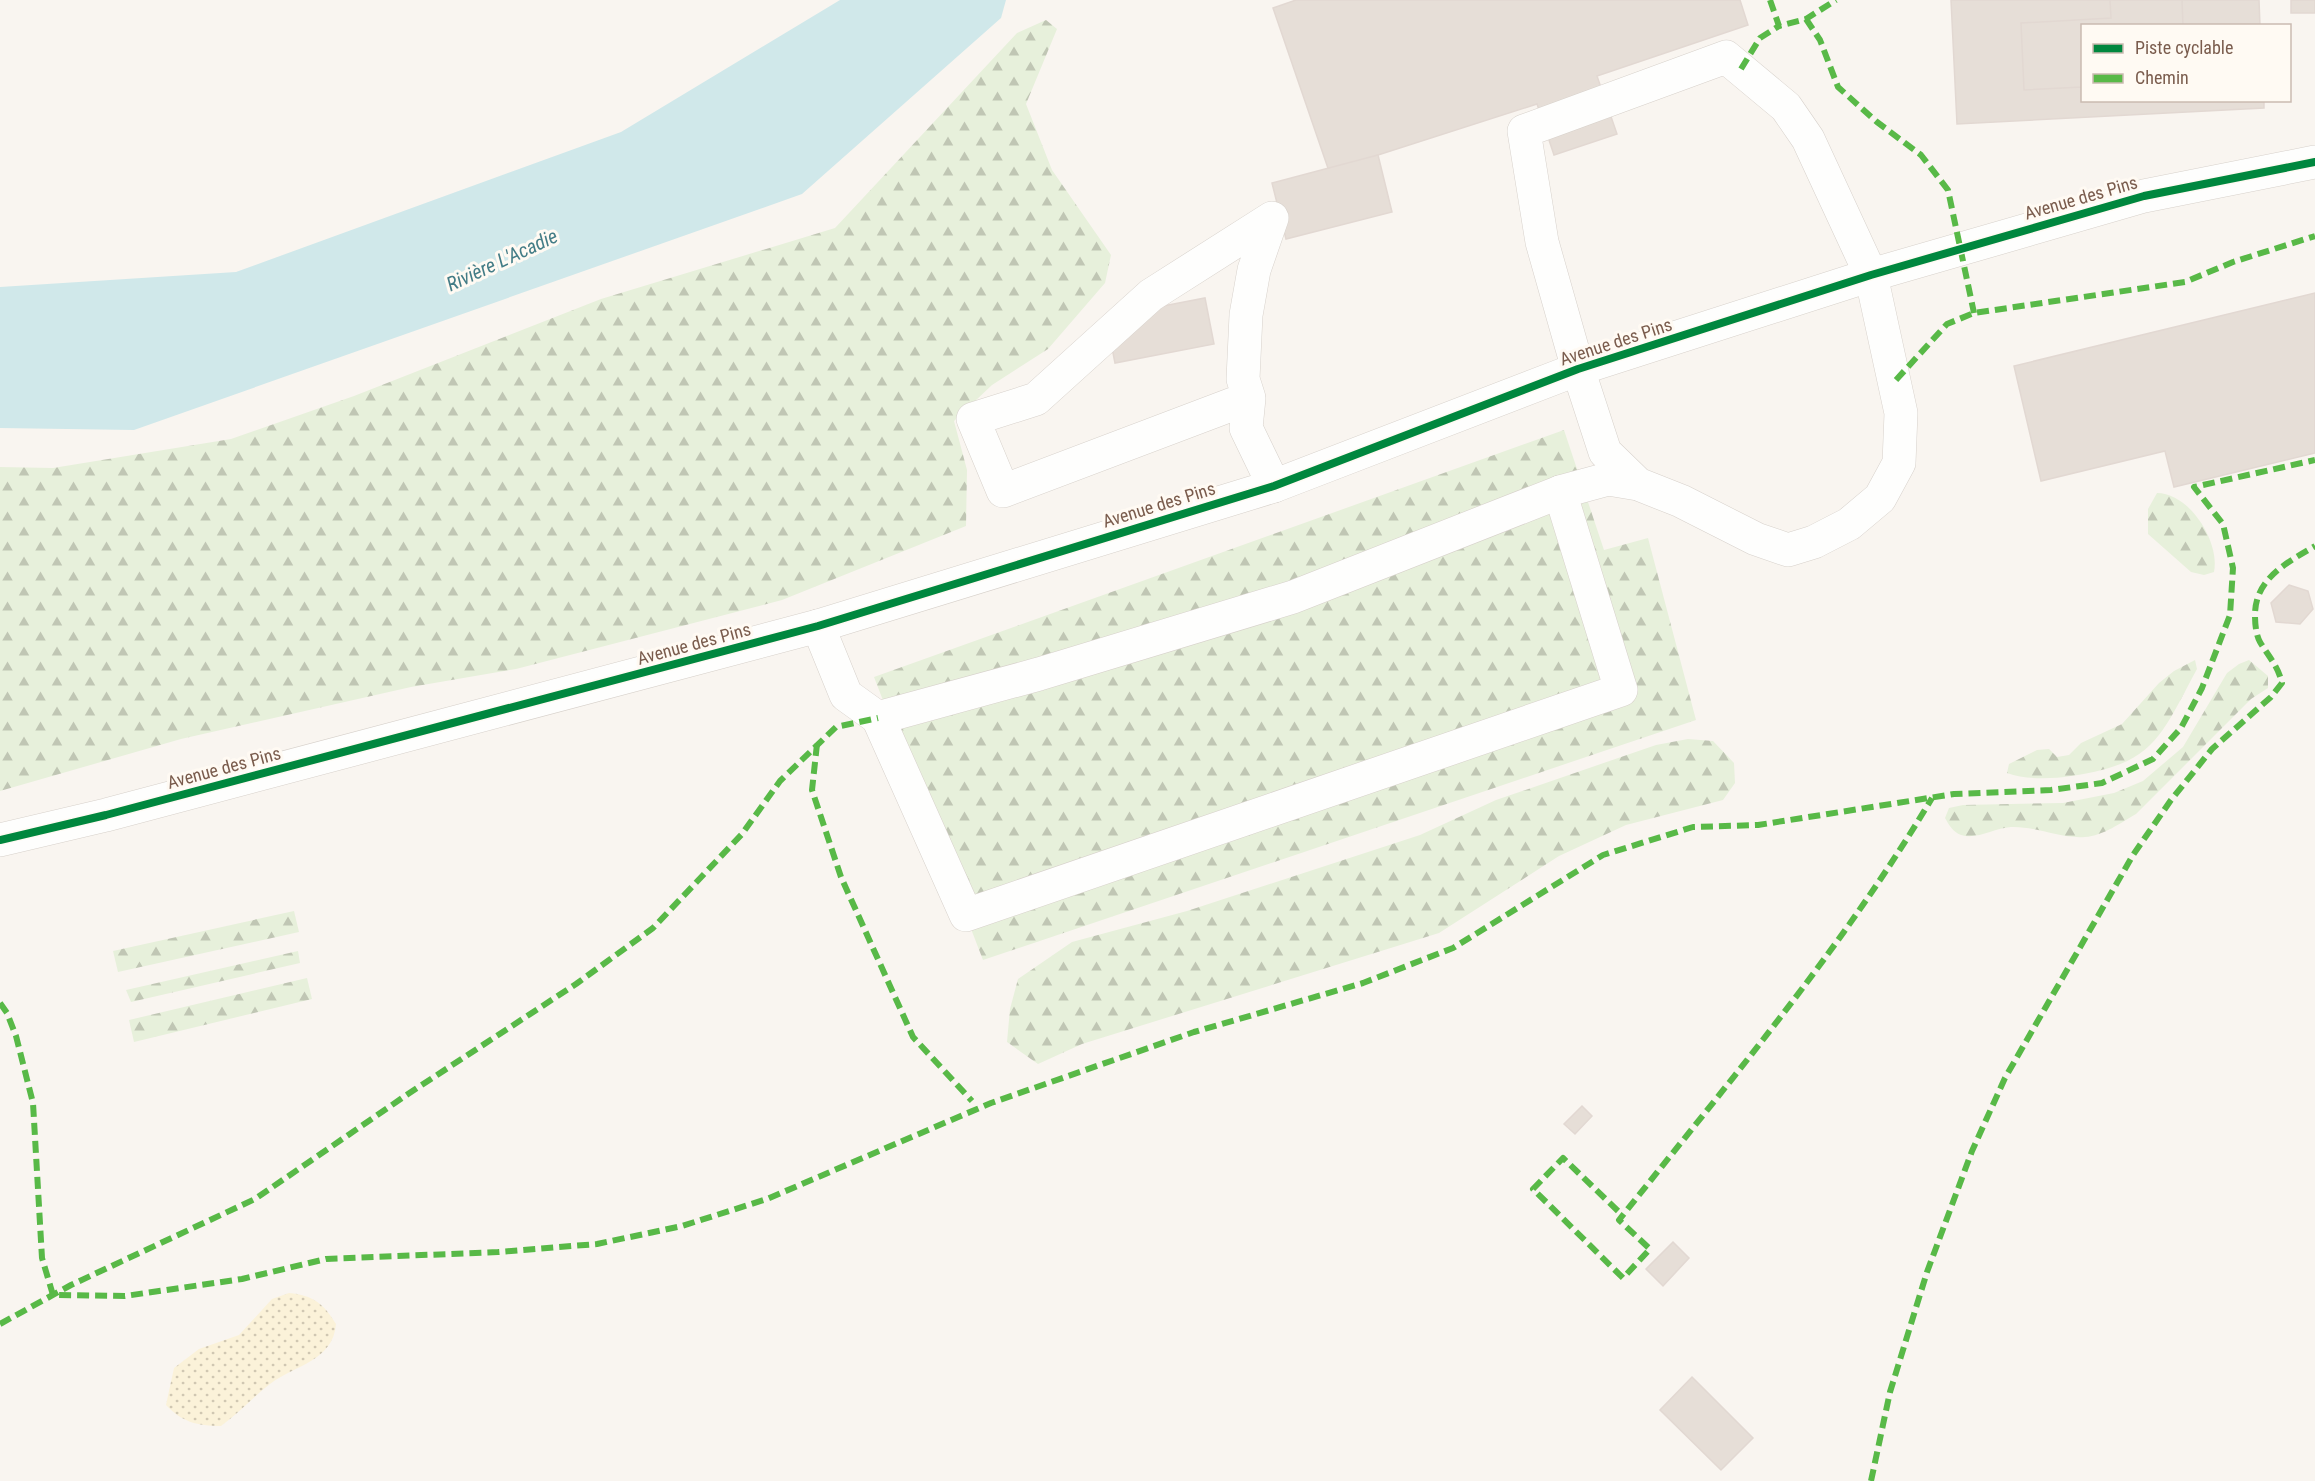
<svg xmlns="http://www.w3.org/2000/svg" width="2315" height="1481" font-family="'Roboto Condensed',sans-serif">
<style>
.forest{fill:url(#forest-firs)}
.sand{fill:url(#sand-dots)}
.water{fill:#d0e8ea}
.building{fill:#e6ded7;stroke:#e2d8d2;stroke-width:1.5}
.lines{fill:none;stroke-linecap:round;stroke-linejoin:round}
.minor-casing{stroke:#d7d1cb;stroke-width:34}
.minor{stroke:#fefefd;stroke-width:33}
.quiet{stroke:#58b947;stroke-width:6;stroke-dasharray:12 6;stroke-linecap:butt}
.cycleway-casing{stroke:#fffaf3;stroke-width:11}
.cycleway{stroke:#00873e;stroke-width:8}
.labels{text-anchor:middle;stroke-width:6;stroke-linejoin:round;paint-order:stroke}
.street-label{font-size:18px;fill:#7a5c4d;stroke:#fffaf3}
.water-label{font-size:20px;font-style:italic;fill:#437c86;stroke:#fffaf3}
</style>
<defs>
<pattern id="forest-firs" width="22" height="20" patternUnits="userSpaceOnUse" patternTransform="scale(1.5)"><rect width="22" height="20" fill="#e7f0db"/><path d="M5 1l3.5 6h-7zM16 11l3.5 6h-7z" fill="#c0c6b4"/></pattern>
<pattern id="sand-dots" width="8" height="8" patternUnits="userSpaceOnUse" patternTransform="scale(1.5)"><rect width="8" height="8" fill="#fbf2d9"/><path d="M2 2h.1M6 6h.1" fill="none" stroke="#d0c7b2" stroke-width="1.8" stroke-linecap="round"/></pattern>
</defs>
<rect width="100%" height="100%" fill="#f9f5f0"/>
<!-- forest -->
<g class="forest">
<path d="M 1046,20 L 1057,29 L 1026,104 L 1052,170 L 1111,255 L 1105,283 L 1048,349 L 992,385 L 954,421 L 967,470 L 966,526 L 782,600 L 516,669 L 411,687 L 181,739 L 0,791 L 0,467 L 53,468 L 231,439 L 354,396 L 601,299 L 835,228 L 1017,33 Z"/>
<path d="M 1564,430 L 1604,550 L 1648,538 L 1696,720 L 983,960 L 874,677 Z"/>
<path d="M 2157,493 C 2189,493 2220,541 2214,572 L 2204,575 L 2191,572 L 2148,534 L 2148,509 Z"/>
<path d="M 2195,660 L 2197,669 C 2160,737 2155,764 2071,776 C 2052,779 2026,780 2007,773 L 2009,764 L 2037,750 L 2049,749 L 2057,757 L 2069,755 L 2081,743 L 2122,724 L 2159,683 L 2174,671 Z"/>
<path d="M 2249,660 L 2268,676 L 2268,688 L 2251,699 L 2136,814 C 2122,822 2103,836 2085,837 C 2060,839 2036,826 2011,827 C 1994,828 1977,840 1961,835 C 1953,832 1949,825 1945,818 L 1949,808 L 1963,805 L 2063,803 L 2114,793 L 2143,781 L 2183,747 L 2227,673 L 2239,664 Z"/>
<path d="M 1688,739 L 1713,741 L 1734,763 L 1735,783 L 1723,800 L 1626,825 L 1559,856 L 1439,933 L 1082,1044 L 1038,1064 L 1007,1042 L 1010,1009 L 1018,979 L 1072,942 L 1187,911 L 1420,835 L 1496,800 L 1656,745 Z"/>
<path d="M 294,911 L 299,932 L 118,972 L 113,951 Z"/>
<path d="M 298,951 L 300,963 L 131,1002 L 126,990 Z"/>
<path d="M 307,978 L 312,999 L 134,1042 L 129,1020 Z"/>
</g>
<!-- sand -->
<path class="sand" d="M 289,1293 C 313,1295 324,1304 336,1324 C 333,1361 295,1365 270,1384 C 253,1397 239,1413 221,1426 C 197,1426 182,1422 166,1405 L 174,1368 L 199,1349 L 239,1335 L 272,1299 Z"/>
<!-- water -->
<path class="water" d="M 840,0 L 1006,0 L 1001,18 L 802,194 L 134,430 L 0,428 L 0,287 L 236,272 L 621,132 Z"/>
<!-- building -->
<g class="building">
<path d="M 1296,0 L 1740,0 L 1748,25 L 1597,76 L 1617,134 L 1554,155 L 1537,104 L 1378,155 L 1330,174 L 1273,8 Z"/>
<path d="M 1951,0 L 2259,0 L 2260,26 L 2082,26 L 2082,100 L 2264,100 L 2264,108 L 1957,124 Z"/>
<path d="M 2110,0 L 2182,0 L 2183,26 L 2082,26 L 2082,87 L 2024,90 L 2021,23 L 2111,18 Z"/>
<rect x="2291" y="0" width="24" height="13"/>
<path d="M 1378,155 L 1392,212 L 1286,239 L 1272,183 Z"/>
<path d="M 2315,293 L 2315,453 L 2174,487 L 2165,451 L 2041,481 L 2014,366 Z"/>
<path d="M 1205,298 L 1214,344 L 1115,363 L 1106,317 Z"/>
<path d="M 2289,585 L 2308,591 L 2313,609 L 2300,624 L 2276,622 L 2271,603 Z"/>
<path d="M 1582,1106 L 1592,1116 L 1575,1134 L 1564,1124 Z"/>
<path d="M 1673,1242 L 1689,1258 L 1663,1286 L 1646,1269 Z"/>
<path d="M 1692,1377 L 1753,1438 L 1721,1470 L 1660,1410 Z"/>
</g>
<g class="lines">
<!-- minor casing -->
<g class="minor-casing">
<g id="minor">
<path d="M 1249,398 L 1003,491 L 973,419 L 1036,399 L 1151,295 L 1272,218 L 1254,270 L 1246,315 L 1243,379 L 1249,398 L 1246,428 L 1274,486"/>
<path d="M 818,626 L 846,695 L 878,718 L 1039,674 L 1293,597 L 1560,492 L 1608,479 L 1638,484 L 1681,501 L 1756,539 L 1788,550 L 1814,542 L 1849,524 L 1880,498 L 1899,463 L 1901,413 L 1871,275 L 1808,139 L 1786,107 L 1726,57 L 1524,131 L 1542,242 L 1578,369 L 1605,452 L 1638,484"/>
<path d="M 878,718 L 966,915 L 1621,690 L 1560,492"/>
<path d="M 0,840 L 106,815 L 818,626 L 1274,486 L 1578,369 L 1871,275 L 2144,196 L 2315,162"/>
</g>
</g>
<!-- minor -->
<use href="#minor" class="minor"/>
<!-- quiet -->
<g class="quiet">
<path d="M 1770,0 L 1779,26 L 1806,19 L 1836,0"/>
<path d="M 1806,19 L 1820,40 L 1838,87 L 1877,122 L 1921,155 L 1948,190 L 1974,313"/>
<path d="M 1741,69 L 1760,38 L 1779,26"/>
<path d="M 1896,380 L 1947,324 L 1974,313 L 2185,282 L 2233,262 L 2315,236"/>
<path d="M 817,744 L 812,790 L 841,877 L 913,1037 L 972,1101"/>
<path d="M 0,1003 L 7,1013 L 16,1036 L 33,1103 L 42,1258 L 53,1295 L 125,1296 L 242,1279 L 326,1259 L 498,1252 L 597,1244 L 682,1226 L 767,1199 L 991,1103 L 1194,1032 L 1363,983 L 1453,948 L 1603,855 L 1693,827 L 1758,825 L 1954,794 L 2051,790 L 2102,783 L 2153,759 L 2181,728 L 2202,688 L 2230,615 L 2233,568 L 2223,524 L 2194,487 L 2315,460"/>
<path d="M 1618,1211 L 1563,1158 L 1533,1189 L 1623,1278 L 1650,1249 L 1619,1220 C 1728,1083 1842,949 1932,798"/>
<path d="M 0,1324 L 71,1285 L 255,1199 L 408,1094 L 576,984 L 653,928 L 742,834 L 780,781 L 836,727 L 878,718"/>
<path d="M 1871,1481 L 1890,1392 L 1927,1272 L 1972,1151 L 2005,1078 L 2133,855 L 2171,800 L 2212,749 L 2271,697 L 2282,683 C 2278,666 2269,657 2260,642 C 2256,635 2255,624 2255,615 C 2255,579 2286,563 2315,546"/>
</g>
<!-- cycleway casing -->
<g class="cycleway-casing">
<path id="cycleway" d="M 0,840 L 106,815 L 818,626 L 1274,486 L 1578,369 L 1871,275 L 2144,196 L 2315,162"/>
</g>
<!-- cycleway -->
<use href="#cycleway" class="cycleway"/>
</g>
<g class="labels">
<!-- street labels -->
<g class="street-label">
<text transform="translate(2081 198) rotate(-16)" y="6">Avenue des Pins</text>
<text transform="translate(1616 342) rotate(-18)" y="6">Avenue des Pins</text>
<text transform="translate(1159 505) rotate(-17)" y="6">Avenue des Pins</text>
<text transform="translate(694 644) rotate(-15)" y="6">Avenue des Pins</text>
<text transform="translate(224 768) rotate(-15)" y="6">Avenue des Pins</text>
</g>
<!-- water labels -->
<g class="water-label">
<text transform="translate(502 260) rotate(-25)" y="7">Rivière L'Acadie</text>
</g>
</g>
<!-- legend -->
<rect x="2081" y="24" width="210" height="78" fill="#fffaf3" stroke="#cabbb1" stroke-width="1.5"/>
<rect x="2093" y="44" width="30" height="9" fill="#00873e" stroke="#cabbb1" stroke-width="1.5"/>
<text x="2135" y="54" font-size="18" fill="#7a5c4d">Piste cyclable</text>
<rect x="2093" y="74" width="30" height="9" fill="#58b947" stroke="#cabbb1" stroke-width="1.5"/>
<text x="2135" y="84" font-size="18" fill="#7a5c4d">Chemin</text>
</svg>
